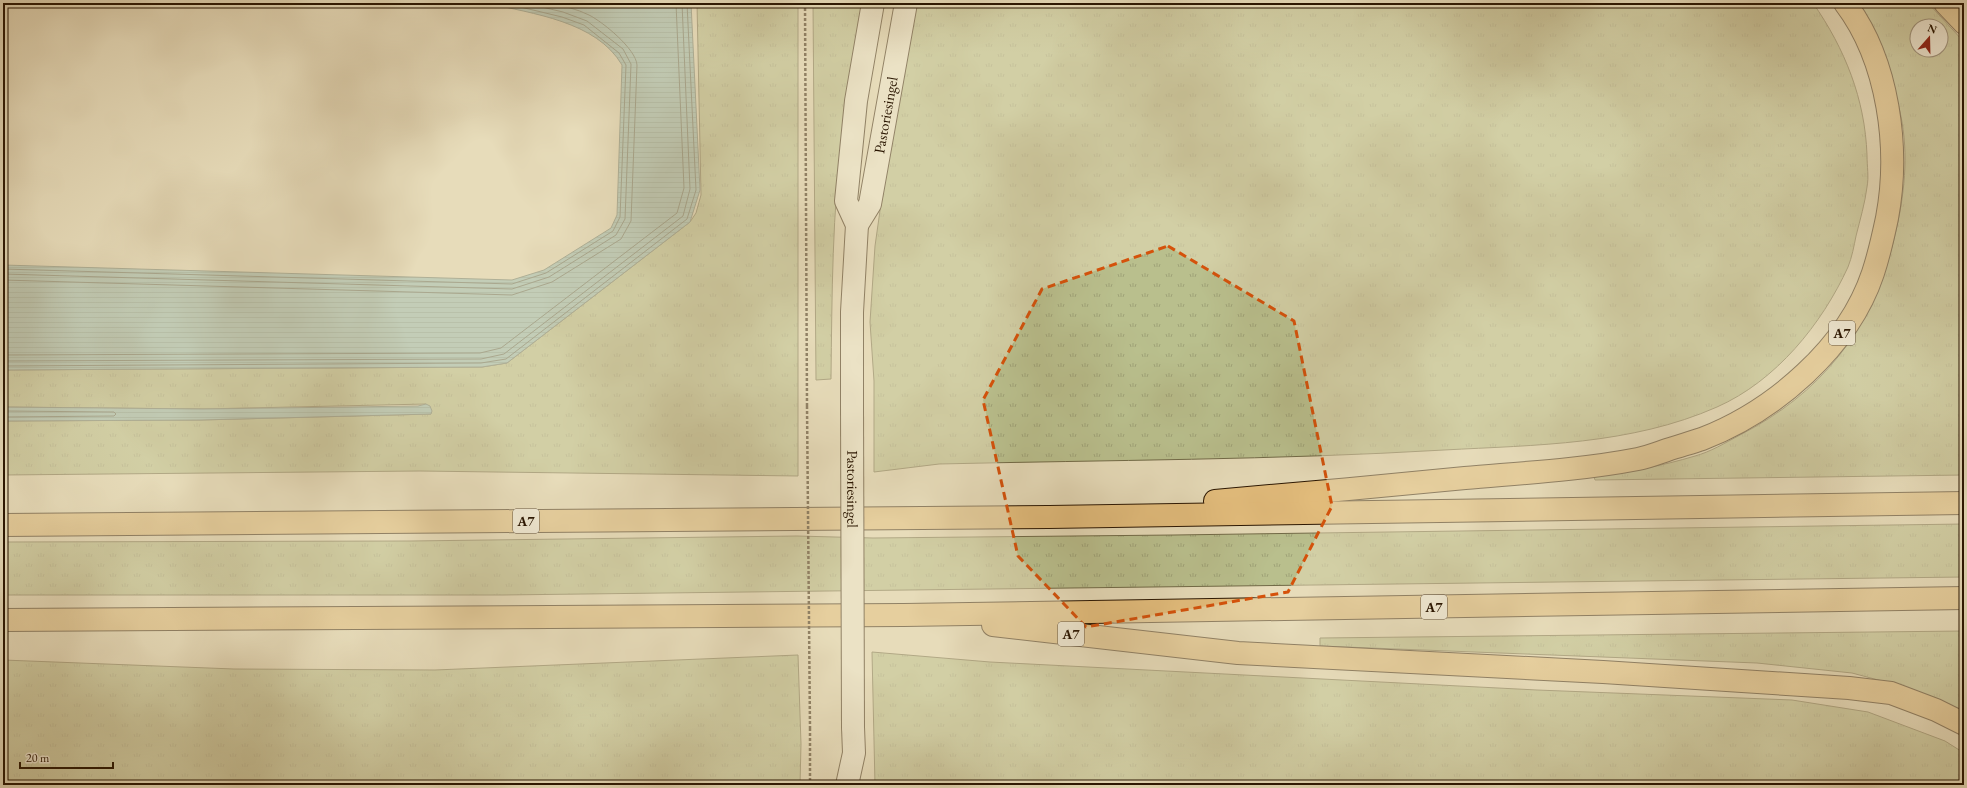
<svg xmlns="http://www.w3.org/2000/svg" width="1967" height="788" font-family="'EB Garamond',serif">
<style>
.grass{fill:url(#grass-tufts);stroke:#716a47;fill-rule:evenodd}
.water{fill:url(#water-rules);stroke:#6b796c}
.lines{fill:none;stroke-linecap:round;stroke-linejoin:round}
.shore{stroke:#60685a;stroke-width:1}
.secondary-casing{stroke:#291501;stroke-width:24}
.highway-casing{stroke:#291501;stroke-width:24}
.path{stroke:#291501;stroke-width:2.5;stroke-dasharray:3 2;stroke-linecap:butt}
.secondary{stroke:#efe8d2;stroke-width:22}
.highway{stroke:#e4be7d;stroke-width:22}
.secondary-bridge-casing{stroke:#291501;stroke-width:24;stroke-linecap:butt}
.path-bridge{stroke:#291501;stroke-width:2.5;stroke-dasharray:3 2;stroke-linecap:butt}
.secondary-bridge{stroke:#efe8d2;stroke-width:22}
.marked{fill:none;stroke:#d5520b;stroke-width:3;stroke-dasharray:8 5;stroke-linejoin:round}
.labels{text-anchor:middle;stroke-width:4;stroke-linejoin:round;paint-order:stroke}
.shield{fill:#efe8d2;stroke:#645440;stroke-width:1}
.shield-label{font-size:14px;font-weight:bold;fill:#291501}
.street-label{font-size:15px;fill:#291501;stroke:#efe8d2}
</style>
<defs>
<pattern id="grass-tufts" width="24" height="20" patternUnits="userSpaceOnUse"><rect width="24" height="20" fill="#b9bf8d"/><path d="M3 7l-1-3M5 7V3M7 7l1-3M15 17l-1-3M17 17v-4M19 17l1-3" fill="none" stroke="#9fa378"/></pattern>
<pattern id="water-rules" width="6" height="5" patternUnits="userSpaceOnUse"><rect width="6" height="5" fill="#97bbb3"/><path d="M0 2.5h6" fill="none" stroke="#82a098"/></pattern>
</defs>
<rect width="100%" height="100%" fill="#e7dcba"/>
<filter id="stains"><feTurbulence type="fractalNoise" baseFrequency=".005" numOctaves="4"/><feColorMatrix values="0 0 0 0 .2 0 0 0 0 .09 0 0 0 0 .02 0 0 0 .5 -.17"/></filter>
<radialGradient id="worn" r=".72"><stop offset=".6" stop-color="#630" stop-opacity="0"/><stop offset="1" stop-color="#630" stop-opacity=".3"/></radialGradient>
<!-- grass -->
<g class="grass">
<path d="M 697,3 L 798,3 L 798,476 L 420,471 L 3,475 L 3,421 L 200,420 L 431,414 L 426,404 L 203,409 L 3,407 L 3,370 L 482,367 L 507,363 L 690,222 L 696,213 L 701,195 Z"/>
<path d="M 813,3 L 865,3 C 858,45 849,87 843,129 C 832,212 832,295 831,379 L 816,380 Z"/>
<path d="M 916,3 L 1813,3 C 1845,49 1865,99 1867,155 C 1867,166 1869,177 1867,187 C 1865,203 1860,220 1856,236 C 1854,246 1852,257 1848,267 C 1822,324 1776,381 1717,407 C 1631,445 1536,445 1444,450 C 1276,460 1107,460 939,464 L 874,472 L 874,381 L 870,322 L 875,246 L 887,161 Z"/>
<path d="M 1855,3 L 1928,3 L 1964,42 L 1964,475 L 1595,480 L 1594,477 C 1628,472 1662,466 1695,456 C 1710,452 1725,443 1740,435 C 1820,394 1871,331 1893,243 C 1903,204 1909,163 1902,122 C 1895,80 1873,41 1855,3 ZM 1917,26 L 1941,26 L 1941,50 L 1917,50 Z"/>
<path d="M 1964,524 L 1964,577 L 503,595 L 3,595 L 3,542 L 411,541 L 797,536 L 873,538 L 1174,535 Z"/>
<path d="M 1964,631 L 1964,711 L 1912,689 L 1852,673 L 1757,663 L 1320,646 L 1320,638 Z"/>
<path d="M 872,652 L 990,662 L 1537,690 L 1792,700 L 1868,712 L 1945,741 L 1964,753 L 1964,785 L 875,785 Z"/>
<path d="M 798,655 L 801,744 L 800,785 L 3,785 L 3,660 L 234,669 L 435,670 Z"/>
</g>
<!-- water -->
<g class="water">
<path d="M 487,3 L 691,3 L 700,190 L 690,222 L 507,363 L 482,367 L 3,370 L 3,265 L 512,280 L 544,270 L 611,228 L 617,215 L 622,65 C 596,21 533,14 487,3 Z"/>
<path d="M 426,404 L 430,406 L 432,411 L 431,414 L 200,420 L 3,421 L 3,407 L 203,409 L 418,406 Z"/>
</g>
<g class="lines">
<!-- shore -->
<g class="shore">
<path d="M 3,269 L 512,284 L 546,273 L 613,231 L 620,217 L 626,65 L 619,53 L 584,25 L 562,17 L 504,3"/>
<path d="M 3,274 L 512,289 L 549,277 L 616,235 L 625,219 L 631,64 L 623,49 L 587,21 L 563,12 L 525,3"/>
<path d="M 3,280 L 512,295 L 552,282 L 621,239 L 631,221 L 637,65 C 636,49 603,22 589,15 C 577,9 563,6 551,3"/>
<path d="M 3,355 L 480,353 L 501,348 L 677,213 L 684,188 L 676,3"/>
<path d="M 3,361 L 481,359 L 504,354 L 683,216 L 690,189 L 682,3"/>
<path d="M 3,366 L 481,363 L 506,359 L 687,219 L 696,190 L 687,3"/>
<path d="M 3,411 L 114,412 L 116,414 L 114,416 L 3,417"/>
</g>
<!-- secondary casing -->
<g class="secondary-casing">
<g id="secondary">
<path id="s1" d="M 857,225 L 870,204 L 906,3"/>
<path d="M 852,405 L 852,312 L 857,225 L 846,201 L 856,101 L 873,3"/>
<path d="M 847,785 L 854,753 L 853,727"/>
</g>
</g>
<!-- highway casing -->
<g class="highway-casing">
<g id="highway">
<path d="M 1945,3 L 1964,23"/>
<path d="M 1215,501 C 1298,494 1382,486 1465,478 C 1522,473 1581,470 1638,459 C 1648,457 1658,453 1667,450 C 1679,446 1690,443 1702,439 C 1774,411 1848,348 1873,273 C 1879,255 1883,237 1887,218 C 1900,149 1889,61 1845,3"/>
<path d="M 3,525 L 1049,517 L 1964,503"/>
<path d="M 3,620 L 904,615 L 1964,598"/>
<path d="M 993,625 L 1238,653 L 1603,672 L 1849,688 L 1891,693 L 1936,710 L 1964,724"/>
</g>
</g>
<!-- path -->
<g class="path">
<path d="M 805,3 L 807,406"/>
<path d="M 810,728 L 810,785"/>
</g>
<!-- secondary -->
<use href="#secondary" class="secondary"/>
<!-- highway -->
<use href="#highway" class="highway"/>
<!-- secondary-bridge casing -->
<g class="secondary-bridge-casing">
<g id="secondary-bridge">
<path id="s2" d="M 852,405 L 853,727"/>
</g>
</g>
<!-- path-bridge -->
<path class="path-bridge" d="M 807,406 L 810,728"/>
<!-- secondary-bridge -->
<use href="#secondary-bridge" class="secondary-bridge"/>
</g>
<!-- marked area -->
<path d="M0 0H1967V788H0ZM 1168,246 L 1294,321 L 1332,506 L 1288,592 L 1086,627 L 1018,556 L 983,400 L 1042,289 Z" fill="#e7dcba" fill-opacity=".55" fill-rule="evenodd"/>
<path class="marked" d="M 1168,246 L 1294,321 L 1332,506 L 1288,592 L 1086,627 L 1018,556 L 983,400 L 1042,289 Z"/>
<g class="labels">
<!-- shield labels -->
<g class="shield">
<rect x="1829" y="321" width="26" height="24" rx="3"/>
<rect x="513" y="509" width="26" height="24" rx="3"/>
<rect x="1421" y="595" width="26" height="24" rx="3"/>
<rect x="1058" y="622" width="26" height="24" rx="3"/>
</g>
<g class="shield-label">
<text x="1842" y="338">A7</text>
<text x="526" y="526">A7</text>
<text x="1434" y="612">A7</text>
<text x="1071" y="639">A7</text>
</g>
<!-- street labels -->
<g class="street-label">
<text dy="5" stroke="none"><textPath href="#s1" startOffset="115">Pastoriesingel</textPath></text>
<text dy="5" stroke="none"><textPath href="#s2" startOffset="84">Pastoriesingel</textPath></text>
</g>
</g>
<!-- margin -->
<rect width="1967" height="788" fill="none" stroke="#e7dcba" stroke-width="16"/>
<rect x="4" y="4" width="1959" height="780" fill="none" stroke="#291501" stroke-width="2"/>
<rect x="8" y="8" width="1951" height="772" fill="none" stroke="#291501"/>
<!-- north arrow -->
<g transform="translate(1929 38) rotate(20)"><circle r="19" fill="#efe8d2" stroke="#a0947e"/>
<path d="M0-3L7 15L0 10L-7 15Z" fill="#8f2418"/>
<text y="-6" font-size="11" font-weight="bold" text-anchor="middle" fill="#291501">N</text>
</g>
<!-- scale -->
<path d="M20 762v6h93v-6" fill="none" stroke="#291501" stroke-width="2"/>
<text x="26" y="762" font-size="12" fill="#291501" stroke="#efe8d2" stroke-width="3" paint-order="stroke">20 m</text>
<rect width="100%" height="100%" filter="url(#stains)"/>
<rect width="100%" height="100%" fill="url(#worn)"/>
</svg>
